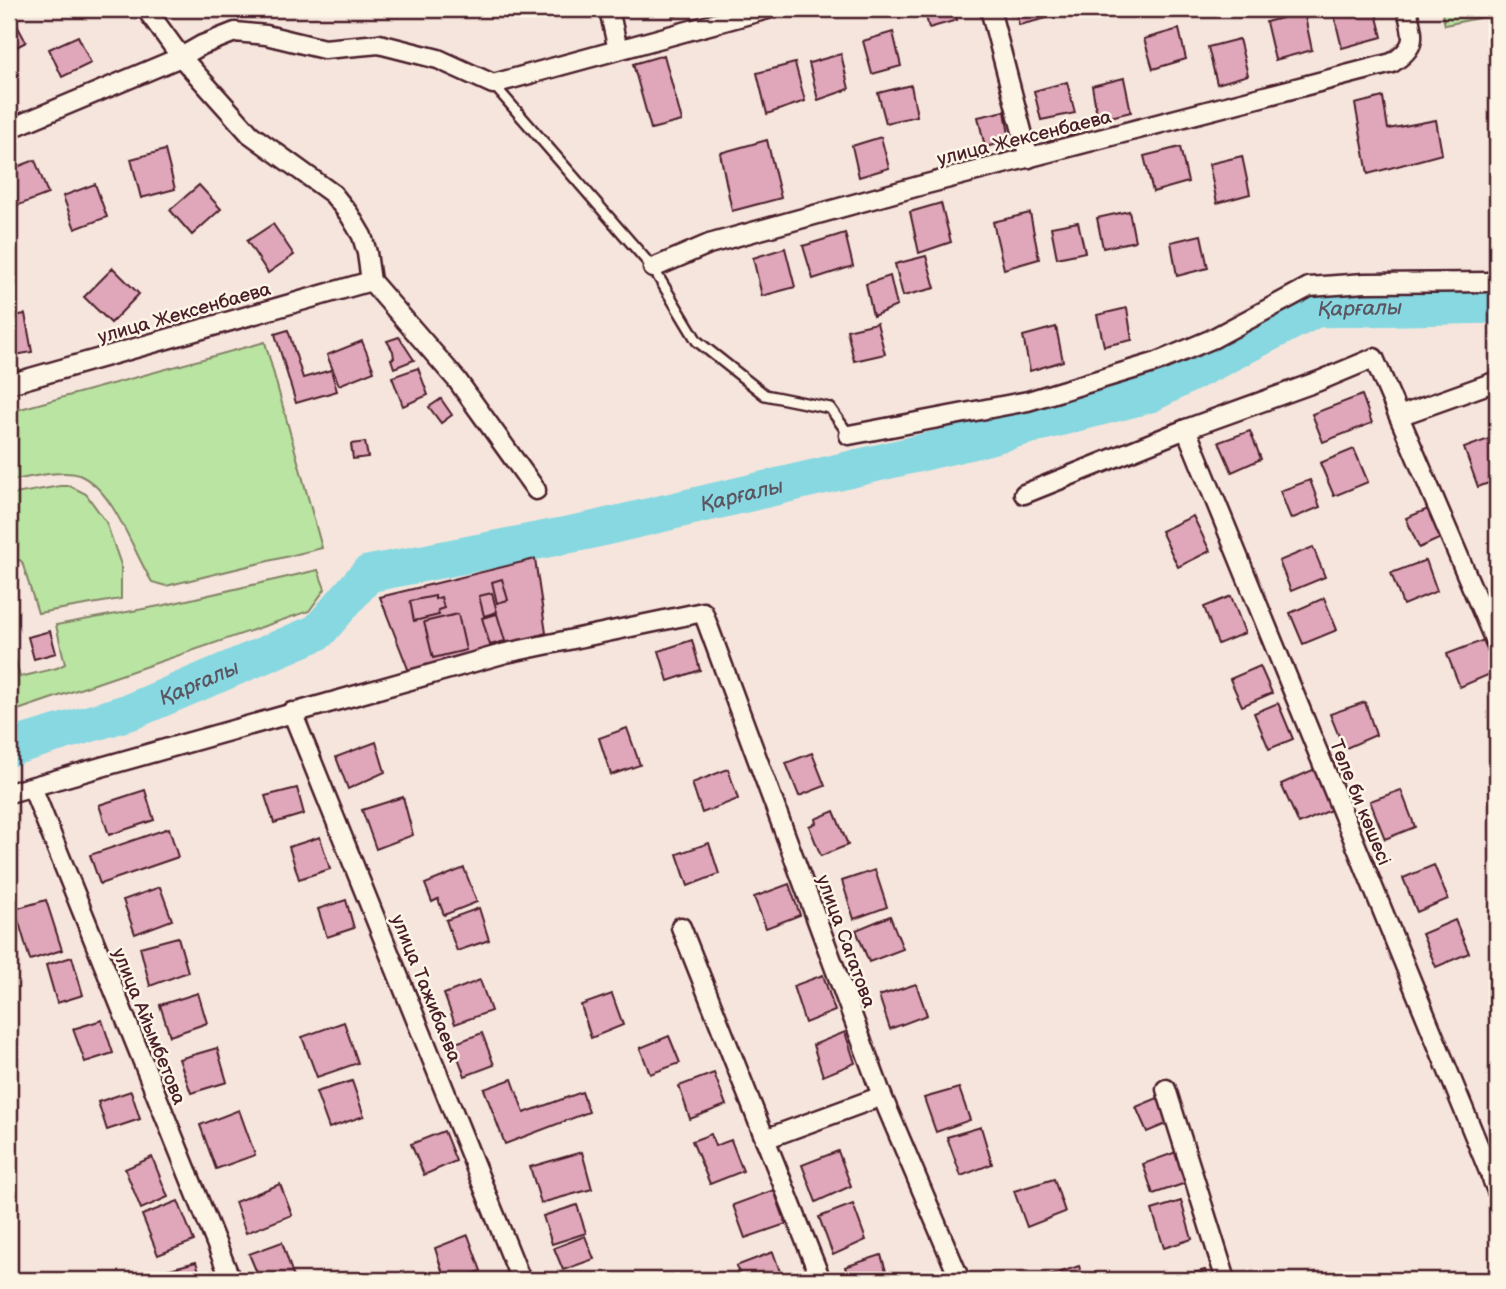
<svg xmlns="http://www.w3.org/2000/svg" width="1506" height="1289" font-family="'Balsamiq Sans',sans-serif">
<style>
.green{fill:#b9e4a1;stroke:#828266;stroke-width:2}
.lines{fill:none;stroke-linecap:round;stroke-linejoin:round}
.river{stroke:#87d8e1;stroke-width:37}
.building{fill:#dfa7b9;stroke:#4a1f2b;stroke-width:2}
.lane-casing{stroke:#4a1f2b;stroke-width:14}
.street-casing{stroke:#4a1f2b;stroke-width:23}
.lane{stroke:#fcf5e5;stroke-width:9}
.street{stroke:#fcf5e5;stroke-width:18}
.labels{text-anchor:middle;stroke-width:5;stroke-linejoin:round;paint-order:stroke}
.street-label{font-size:19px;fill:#4a1f2b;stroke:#fcf5e5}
.water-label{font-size:21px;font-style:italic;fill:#5c5662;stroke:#fcf5e5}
</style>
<rect width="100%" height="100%" fill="#f6e5dc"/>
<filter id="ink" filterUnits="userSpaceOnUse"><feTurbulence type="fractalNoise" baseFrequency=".0143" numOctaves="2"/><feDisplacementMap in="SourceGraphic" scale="14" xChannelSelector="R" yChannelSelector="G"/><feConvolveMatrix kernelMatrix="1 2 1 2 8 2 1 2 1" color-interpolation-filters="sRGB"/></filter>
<g filter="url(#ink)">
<!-- green -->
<g class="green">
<path d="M 1441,9 L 1497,9 L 1497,14 L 1445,25 Z"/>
<path d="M 265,342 L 322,548 L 166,586 L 152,582 C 133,552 114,489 79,475 C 63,469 26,478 9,481 L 9,412 Z"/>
<path d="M 60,486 L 70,486 L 86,494 L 106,522 L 121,565 L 121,599 L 38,613 L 22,562 L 20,560 L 9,563 L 9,495 Z"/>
<path d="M 318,570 L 325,589 L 309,611 L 9,713 L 9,638 L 20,677 L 57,668 L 65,664 L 56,625 L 165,605 Z"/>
</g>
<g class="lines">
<!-- river -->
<path class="river" id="s1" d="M 9,748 L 132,711 L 318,632 L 368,574 L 588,531 L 967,442 L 1150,394 L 1316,309 L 1497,305"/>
</g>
<!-- building -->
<g class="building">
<path d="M 672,9 L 702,9 L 674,16 Z"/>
<path d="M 924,9 L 954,9 L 957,20 L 929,28 Z"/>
<path d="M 1015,9 L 1053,9 L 1055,16 L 1019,25 Z"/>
<path d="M 1343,9 L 1375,9 L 1382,37 L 1342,48 L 1333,11 Z"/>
<path d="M 1304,12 L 1312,50 L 1275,60 L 1266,22 Z"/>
<path d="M 11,14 L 26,42 L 9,51 L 9,15 Z"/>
<path d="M 1179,29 L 1186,59 L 1153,69 L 1144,39 Z"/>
<path d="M 893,32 L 901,66 L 872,74 L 863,41 Z"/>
<path d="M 78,36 L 91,63 L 62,77 L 49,49 Z"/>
<path d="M 1239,39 L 1248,75 L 1217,84 L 1208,47 Z"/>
<path d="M 841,54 L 849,89 L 818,100 L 809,63 Z"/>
<path d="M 664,55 L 682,121 L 651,129 L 633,64 Z"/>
<path d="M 795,63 L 805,101 L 767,114 L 757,73 Z"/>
<path d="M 1124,78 L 1131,112 L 1098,120 L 1092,86 Z"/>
<path d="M 1067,82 L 1075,113 L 1041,120 L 1034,91 Z"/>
<path d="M 911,85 L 917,116 L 886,123 L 878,93 Z"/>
<path d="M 1383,97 L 1388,129 L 1436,120 L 1442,154 L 1368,174 L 1355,104 Z"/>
<path d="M 1005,111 L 1010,141 L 985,147 L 978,117 Z"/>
<path d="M 881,137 L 889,168 L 859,177 L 852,146 Z"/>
<path d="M 767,140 L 781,198 L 732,211 L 720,153 Z"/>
<path d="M 1180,147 L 1188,182 L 1153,192 L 1144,156 Z"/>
<path d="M 165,150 L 175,189 L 141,198 L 131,159 Z"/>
<path d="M 1242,156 L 1250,194 L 1217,203 L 1209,164 Z"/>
<path d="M 35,160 L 48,194 L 11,208 L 9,202 L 9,170 Z"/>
<path d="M 95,184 L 107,217 L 75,229 L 63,196 Z"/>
<path d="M 199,185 L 221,209 L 192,235 L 170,210 Z"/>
<path d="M 941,203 L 951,242 L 919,253 L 910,212 Z"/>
<path d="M 1129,211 L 1135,241 L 1103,248 L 1097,218 Z"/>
<path d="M 1030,213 L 1039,259 L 1004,269 L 993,222 Z"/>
<path d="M 1078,222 L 1085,252 L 1057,258 L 1051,227 Z"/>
<path d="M 273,224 L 294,255 L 268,273 L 247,241 Z"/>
<path d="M 845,233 L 853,266 L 813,279 L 803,246 Z"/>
<path d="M 1201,235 L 1208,268 L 1177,276 L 1171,242 Z"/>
<path d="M 785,248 L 795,287 L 762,296 L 753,258 Z"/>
<path d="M 926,256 L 935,288 L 903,296 L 895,264 Z"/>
<path d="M 113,268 L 139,294 L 111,323 L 84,297 Z"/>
<path d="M 890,276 L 897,306 L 873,316 L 866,284 Z"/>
<path d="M 1127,308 L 1132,340 L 1104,346 L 1097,315 Z"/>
<path d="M 25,314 L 32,352 L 9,356 L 9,317 Z"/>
<path d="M 877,323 L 885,354 L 854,361 L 847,330 Z"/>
<path d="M 1056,327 L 1063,361 L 1030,371 L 1023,336 Z"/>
<path d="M 288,330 L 303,378 L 331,370 L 337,391 L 296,403 L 275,334 Z"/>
<path d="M 399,337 L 414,360 L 394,368 L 391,359 L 394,358 L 393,351 L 387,341 Z"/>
<path d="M 362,341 L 374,371 L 339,385 L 327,355 Z"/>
<path d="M 418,368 L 428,395 L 403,406 L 392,377 Z"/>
<path d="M 1362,395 L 1372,423 L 1323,442 L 1312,414 Z"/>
<path d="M 441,399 L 452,415 L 441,423 L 429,407 Z"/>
<path d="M 1250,431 L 1261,459 L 1232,472 L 1219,442 Z"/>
<path d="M 1494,437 L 1497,446 L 1497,480 L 1478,487 L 1464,448 Z"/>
<path d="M 365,442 L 368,457 L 353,459 L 351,444 Z"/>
<path d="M 1354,449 L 1368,482 L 1334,496 L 1320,463 Z"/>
<path d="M 1310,480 L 1320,507 L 1291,519 L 1280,491 Z"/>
<path d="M 1428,509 L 1441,538 L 1419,548 L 1406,518 Z"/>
<path d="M 1193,516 L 1210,551 L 1178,567 L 1161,531 Z"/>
<path d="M 1313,547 L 1325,577 L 1291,591 L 1279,561 Z"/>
<path d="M 535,559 L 546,633 L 410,674 L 380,597 Z"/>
<path d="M 1426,560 L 1437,591 L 1403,605 L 1391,573 Z"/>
<path d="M 502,579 L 508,600 L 497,603 L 492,582 Z"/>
<path d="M 492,593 L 497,612 L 484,616 L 479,596 Z"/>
<path d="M 435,596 L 435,599 L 441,597 L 444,608 L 438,610 L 439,615 L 414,621 L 410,601 Z"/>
<path d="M 1231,596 L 1245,633 L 1218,644 L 1204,607 Z"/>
<path d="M 1324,598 L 1337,630 L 1303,644 L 1290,613 Z"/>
<path d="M 458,614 L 466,650 L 433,658 L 424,622 Z"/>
<path d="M 497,614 L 505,641 L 490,645 L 482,618 Z"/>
<path d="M 50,631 L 56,653 L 34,659 L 28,637 Z"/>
<path d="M 692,640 L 700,670 L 668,681 L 659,651 Z"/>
<path d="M 1484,640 L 1495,672 L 1460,687 L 1447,654 Z"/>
<path d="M 1260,666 L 1272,693 L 1242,706 L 1230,679 Z"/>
<path d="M 1365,702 L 1376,735 L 1344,749 L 1330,714 Z"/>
<path d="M 1278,703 L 1293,739 L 1269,749 L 1254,713 Z"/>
<path d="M 627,728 L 640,765 L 611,775 L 599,738 Z"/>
<path d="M 376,742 L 385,772 L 348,789 L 336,757 Z"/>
<path d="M 812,753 L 825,786 L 799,796 L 786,763 Z"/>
<path d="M 728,769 L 738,799 L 702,813 L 692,783 Z"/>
<path d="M 1315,769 L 1333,809 L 1299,824 L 1281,784 Z"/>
<path d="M 297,788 L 304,814 L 274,823 L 265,796 Z"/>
<path d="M 145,790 L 154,820 L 109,835 L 99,805 Z"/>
<path d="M 1401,790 L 1415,827 L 1385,839 L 1370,801 Z"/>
<path d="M 403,797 L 413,835 L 376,849 L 362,810 Z"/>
<path d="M 834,811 L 848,845 L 821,856 L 809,826 L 816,823 L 815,819 Z"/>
<path d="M 169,828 L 178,857 L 100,884 L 90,855 Z"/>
<path d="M 320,837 L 330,869 L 299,879 L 289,847 Z"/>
<path d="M 709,843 L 719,874 L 688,886 L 677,854 Z"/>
<path d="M 1434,865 L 1448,899 L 1417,912 L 1403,878 Z"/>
<path d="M 464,868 L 477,902 L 444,915 L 438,899 L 432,902 L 425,884 Z"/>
<path d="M 875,870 L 887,907 L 854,919 L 842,881 Z"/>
<path d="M 789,884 L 800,915 L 766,928 L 754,897 Z"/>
<path d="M 160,887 L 172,920 L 135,934 L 123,900 Z"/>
<path d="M 46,900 L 62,950 L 30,960 L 15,909 Z"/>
<path d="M 346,900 L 354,928 L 327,937 L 318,909 Z"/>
<path d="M 479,908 L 489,940 L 457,951 L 446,920 Z"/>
<path d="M 890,916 L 903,949 L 869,962 L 856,930 Z"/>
<path d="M 1455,920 L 1469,953 L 1436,967 L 1422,934 Z"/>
<path d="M 178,937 L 188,972 L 150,986 L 140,947 Z"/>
<path d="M 72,957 L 83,995 L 57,1003 L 46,965 Z"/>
<path d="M 823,975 L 835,1011 L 805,1023 L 793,986 Z"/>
<path d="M 480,980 L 491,1011 L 455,1024 L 444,994 Z"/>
<path d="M 916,984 L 927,1015 L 890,1029 L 879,996 Z"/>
<path d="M 198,993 L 207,1023 L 170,1036 L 160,1005 Z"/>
<path d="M 612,994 L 623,1025 L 591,1038 L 581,1005 Z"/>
<path d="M 102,1020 L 113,1053 L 85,1062 L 73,1029 Z"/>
<path d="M 344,1022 L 358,1063 L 317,1077 L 302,1037 Z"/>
<path d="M 845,1032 L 855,1063 L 823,1076 L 813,1045 Z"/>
<path d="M 482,1033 L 494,1065 L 465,1076 L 453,1044 Z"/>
<path d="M 669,1036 L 680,1063 L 650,1074 L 640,1048 Z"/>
<path d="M 217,1048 L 227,1082 L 191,1093 L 179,1059 Z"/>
<path d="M 714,1073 L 726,1105 L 690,1119 L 679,1086 Z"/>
<path d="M 512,1079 L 524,1113 L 582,1092 L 589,1112 L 505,1144 L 484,1089 Z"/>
<path d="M 352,1081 L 364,1116 L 329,1128 L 316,1092 Z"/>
<path d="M 959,1088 L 970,1120 L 936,1132 L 924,1098 Z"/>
<path d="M 131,1091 L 140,1119 L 107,1130 L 98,1102 Z"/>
<path d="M 1160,1097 L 1171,1122 L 1147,1132 L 1136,1107 Z"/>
<path d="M 239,1110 L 255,1155 L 216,1169 L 200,1125 Z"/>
<path d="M 981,1127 L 992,1164 L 961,1176 L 947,1137 Z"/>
<path d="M 444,1131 L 456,1161 L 424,1175 L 411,1144 Z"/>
<path d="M 711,1134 L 715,1146 L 731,1140 L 743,1171 L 710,1184 L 692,1141 Z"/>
<path d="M 838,1151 L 851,1186 L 816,1202 L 802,1165 Z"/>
<path d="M 1179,1151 L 1189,1182 L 1153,1194 L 1143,1164 Z"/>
<path d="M 582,1152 L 592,1189 L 541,1203 L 530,1167 Z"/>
<path d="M 152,1157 L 168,1197 L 141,1209 L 125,1169 Z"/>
<path d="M 1054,1179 L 1065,1212 L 1027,1227 L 1014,1191 Z"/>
<path d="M 280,1184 L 292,1215 L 246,1233 L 235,1202 Z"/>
<path d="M 774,1190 L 786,1224 L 745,1238 L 733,1205 Z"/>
<path d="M 178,1201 L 194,1241 L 158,1255 L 142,1215 Z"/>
<path d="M 1181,1201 L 1192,1239 L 1164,1248 L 1152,1210 Z"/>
<path d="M 853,1204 L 866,1240 L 833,1255 L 819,1217 Z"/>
<path d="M 577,1205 L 586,1233 L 552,1244 L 543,1216 Z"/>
<path d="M 468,1235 L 481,1271 L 456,1280 L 445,1280 L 435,1248 Z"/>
<path d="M 585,1236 L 594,1259 L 563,1270 L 554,1248 Z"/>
<path d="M 282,1242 L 294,1278 L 260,1280 L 249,1254 Z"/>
<path d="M 773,1252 L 783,1280 L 742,1280 L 736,1266 Z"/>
<path d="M 881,1255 L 889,1280 L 849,1280 L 845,1267 Z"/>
<path d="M 196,1262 L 202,1280 L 170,1280 L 166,1270 Z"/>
<path d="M 1079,1266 L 1084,1280 L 1041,1280 L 1040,1279 Z"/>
<path d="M 1205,1270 L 1208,1280 L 1172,1280 L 1171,1279 Z"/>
</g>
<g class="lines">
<!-- lane casing -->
<g class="lane-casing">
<path id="lane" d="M 493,84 L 653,268 L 697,341 L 765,395 L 830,408 L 849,435"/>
</g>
<!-- street casing -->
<g class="street-casing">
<g id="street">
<path d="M 146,9 L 181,57 L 250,134 L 333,194 L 349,214 L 362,236 L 367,253 L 371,281 L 457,380 L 536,490"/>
<path d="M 609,9 L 618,50"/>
<path d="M 990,9 L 1029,158"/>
<path d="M 9,129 L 181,57 L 202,45 L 235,32 L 266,35 L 324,49 L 379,44 L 438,59 L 493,84 L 768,9"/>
<path d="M 653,268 L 709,244 L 919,186 L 1392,63 C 1419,45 1413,37 1407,9"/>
<path d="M 9,384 L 371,281"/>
<path d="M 1399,416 L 1497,381"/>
<path d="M 1186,429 L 1497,1191"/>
<path d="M 849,435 L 1028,401 L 1157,362 L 1212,339 L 1309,287 L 1365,283 L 1497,282"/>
<path d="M 1024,494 L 1186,429 L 1319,381 L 1374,358 L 1497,646"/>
<path d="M 292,712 L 521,1280"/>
<path d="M 32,787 L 231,1280"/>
<path d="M 9,793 L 506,653 L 703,612 L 882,1096 L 960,1280"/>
<path d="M 681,927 L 821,1280"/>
<path d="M 1166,1089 L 1226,1280"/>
<path d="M 765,1139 L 882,1096"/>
</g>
</g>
<!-- lane -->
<use href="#lane" class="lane"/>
<!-- street -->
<use href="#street" class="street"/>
</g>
</g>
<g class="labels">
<!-- street labels -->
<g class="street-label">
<text transform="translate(1024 137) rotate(-14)" y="7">улица Жексенбаева</text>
<text transform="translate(184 312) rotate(-16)" y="7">улица Жексенбаева</text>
<text transform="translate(1361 802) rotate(68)" y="7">Төле би көшесі</text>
<text transform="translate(847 941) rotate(70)" y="7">улица Сагатова</text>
<text transform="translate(427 988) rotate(68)" y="7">улица Тажибаева</text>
<text transform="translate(150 1026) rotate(68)" y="7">улица Айымбетова</text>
</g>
<!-- water labels -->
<g class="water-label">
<text dy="7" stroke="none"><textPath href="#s1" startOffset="1440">Қарғалы</textPath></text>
<text dy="7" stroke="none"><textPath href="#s1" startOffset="789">Қарғалы</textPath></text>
<text dy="7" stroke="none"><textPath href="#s1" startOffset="201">Қарғалы</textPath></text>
</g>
</g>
<!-- margin -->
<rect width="1506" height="1289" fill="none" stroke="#fcf5e5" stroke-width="35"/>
<rect x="18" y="18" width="1471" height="1254" fill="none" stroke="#4a1f2b" stroke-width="2.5" filter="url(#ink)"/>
</svg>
